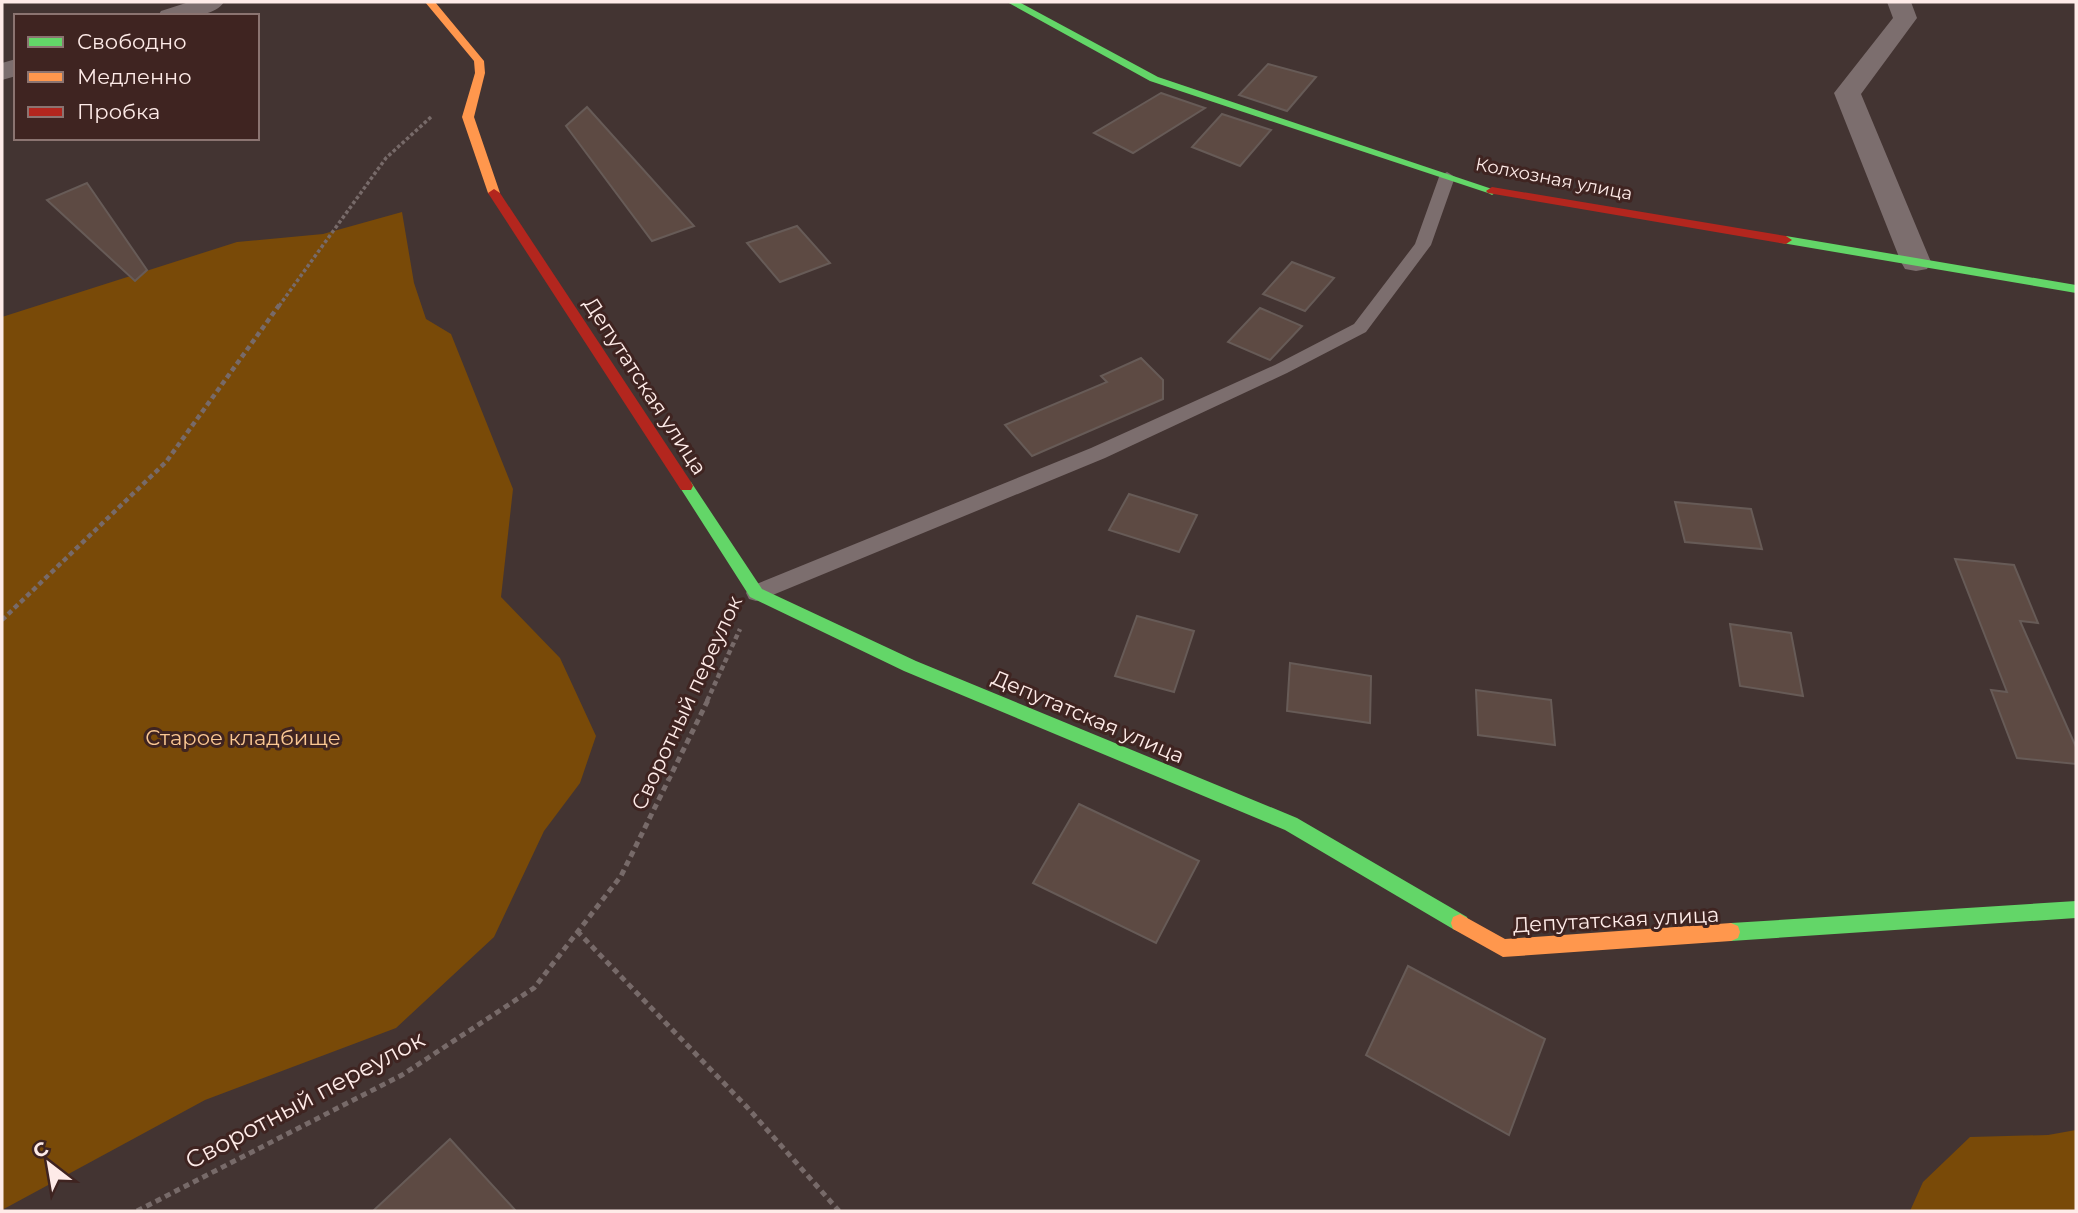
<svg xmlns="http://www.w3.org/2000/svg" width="2078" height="1213" font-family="Montserrat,sans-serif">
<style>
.green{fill:#794a08}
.building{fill:#5d4a43;stroke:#675b57;stroke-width:2}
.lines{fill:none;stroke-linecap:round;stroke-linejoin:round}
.path-far2{stroke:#776a69;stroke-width:3.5;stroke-dasharray:3.5 2.5;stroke-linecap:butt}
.path-far1{stroke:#776a69;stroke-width:4.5;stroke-dasharray:5 3.5;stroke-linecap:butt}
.path{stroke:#776a69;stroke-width:5;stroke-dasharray:6 4.5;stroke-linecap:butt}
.lane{fill:#7c6e6e;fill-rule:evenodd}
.street{fill:#7c6e6e;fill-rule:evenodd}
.fast{fill:#63d668;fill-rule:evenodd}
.slow{fill:#ff974d;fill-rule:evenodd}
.jam{fill:#b3261e;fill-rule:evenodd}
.labels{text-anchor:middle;stroke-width:6;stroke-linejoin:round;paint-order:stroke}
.far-street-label{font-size:18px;fill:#feebe8;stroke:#3f2421}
.street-label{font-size:21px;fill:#feebe8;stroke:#3f2421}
.park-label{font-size:21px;fill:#fbc893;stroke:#3f2421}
.near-street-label{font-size:24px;fill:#feebe8;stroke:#3f2421}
</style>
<rect width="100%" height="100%" fill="#433432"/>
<!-- green -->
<g class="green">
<path d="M 402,212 L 414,283 L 426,319 L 451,334 L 513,489 L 501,597 L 560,658 L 596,736 L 580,783 L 544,831 L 494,937 L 396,1028 L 205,1100 L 2,1210 L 2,317 L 237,242 L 323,234 Z"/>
<path d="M 2076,1130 L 2076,1211 L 1910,1211 L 1923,1182 L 1970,1137 L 2048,1135 Z"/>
</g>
<!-- building -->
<g class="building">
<path d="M 1268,64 L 1316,77 L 1287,111 L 1239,95 Z"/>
<path d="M 1161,93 L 1205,108 L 1133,153 L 1094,133 Z"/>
<path d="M 587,107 L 694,226 L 652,241 L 566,126 Z"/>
<path d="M 1222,114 L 1271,130 L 1240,166 L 1192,147 Z"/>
<path d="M 87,183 L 147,270 L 135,281 L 47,200 Z"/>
<path d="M 797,226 L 830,263 L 780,282 L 747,243 Z"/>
<path d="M 1292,262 L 1334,278 L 1305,311 L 1263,294 Z"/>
<path d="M 1260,308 L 1302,326 L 1270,360 L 1228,342 Z"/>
<path d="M 1141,358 L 1163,380 L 1163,399 L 1032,456 L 1005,425 L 1107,382 L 1101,376 Z"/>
<path d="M 1129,494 L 1197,515 L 1179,552 L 1109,530 Z"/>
<path d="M 1675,502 L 1751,509 L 1762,549 L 1685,542 Z"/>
<path d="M 1955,559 L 2014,565 L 2038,623 L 2020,621 L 2076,747 L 2076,764 L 2017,758 L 1991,690 L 2007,692 Z"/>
<path d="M 1137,616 L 1194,631 L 1174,692 L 1115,676 Z"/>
<path d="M 1730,624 L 1791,633 L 1803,696 L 1740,686 Z"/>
<path d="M 1290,663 L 1371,676 L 1370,723 L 1287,711 Z"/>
<path d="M 1476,690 L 1551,700 L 1555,745 L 1478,735 Z"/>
<path d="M 1079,804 L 1199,861 L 1156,943 L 1033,883 Z"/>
<path d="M 1408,966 L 1545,1039 L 1509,1135 L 1366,1055 Z"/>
<path d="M 450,1139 L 516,1211 L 373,1211 Z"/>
</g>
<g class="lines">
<!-- path-far2 -->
<path class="path-far2" d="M 279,306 L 386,158 L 431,117"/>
<!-- path-far1 -->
<g class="path-far1">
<path d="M 2,620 L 166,462 L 280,304"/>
<path d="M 707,701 L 740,629"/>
</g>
<!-- path -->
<g class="path">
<path d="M 577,931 L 746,1106 L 839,1211"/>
<path d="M 137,1211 L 402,1075 L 534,988 L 621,876 L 708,700"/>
</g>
<!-- lane -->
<path class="lane" d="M 1447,172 L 1455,177 L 1431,245 L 1366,332 L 1287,373 L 1105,458 L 763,599 L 756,601 L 749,599 L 746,593 L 749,587 L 1091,448 L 1275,365 L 1354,324 L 1415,244 L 1439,177 Z"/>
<!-- street -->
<g class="street">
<path d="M 189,2 L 224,2 C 212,20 177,16 158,16 L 161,11 Z"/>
<path d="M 1887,2 L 1911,2 L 1917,18 L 1861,94 L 1931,262 L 1927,269 L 1916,271 L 1905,269 L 1901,262 L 1834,93 L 1893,18 Z"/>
<path d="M 16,59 L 16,76 L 2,80 L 2,63 Z"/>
</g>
<!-- fast -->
<g class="fast">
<path d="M 1007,2 L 1019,2 L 1158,77 L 1498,191 L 1492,195 L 1488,193 L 1150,81 Z"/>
<path d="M 1786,236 L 2076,285 L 2076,293 L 1782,243 L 1782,237 Z"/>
<path d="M 686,481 L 691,482 L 762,589 L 916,661 L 1297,818 L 1467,917 L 1469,923 L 1467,929 L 1460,932 L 1453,929 L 1285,830 L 904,671 L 750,597 L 679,486 Z"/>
<path d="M 2076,901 L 2076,918 L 1731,941 L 1724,938 L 1722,932 L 1724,926 L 1731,923 Z"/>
</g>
<!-- slow -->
<g class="slow">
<path d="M 425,2 L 435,2 L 484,61 L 485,73 L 474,117 L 500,193 L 498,195 L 494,197 L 488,193 L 462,117 L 475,73 L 474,61 Z"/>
<path d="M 1460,914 L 1505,939 L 1731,923 L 1738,926 L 1740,932 L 1738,938 L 1731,941 L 1503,957 L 1453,929 L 1451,923 L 1453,917 Z"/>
</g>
<!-- jam -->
<g class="jam">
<path d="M 1492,187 L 1786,236 L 1792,240 L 1786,244 L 1488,193 L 1486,191 Z"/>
<path d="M 494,189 L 500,193 L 691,482 L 693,486 L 691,490 L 681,490 L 488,193 Z"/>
</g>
</g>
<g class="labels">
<!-- far-street labels -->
<g class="far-street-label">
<text transform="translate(1554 179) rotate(11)" y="6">Колхозная улица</text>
</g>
<!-- street labels -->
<g class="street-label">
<text transform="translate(645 386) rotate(57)" y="7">Депутатская улица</text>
<text transform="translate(687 703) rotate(-65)" y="7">Своротный переулок</text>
<text transform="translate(1088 717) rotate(23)" y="7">Депутатская улица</text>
<text transform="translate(1616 920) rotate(-3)" y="7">Депутатская улица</text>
</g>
<!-- park labels -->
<g class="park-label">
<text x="243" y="745">Старое кладбище</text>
</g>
<!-- near-street labels -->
<g class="near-street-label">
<text transform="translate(305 1100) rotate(-28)" y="8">Своротный переулок</text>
</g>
</g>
<!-- border -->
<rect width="2078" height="1213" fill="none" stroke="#feebe8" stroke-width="7"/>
<!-- legend -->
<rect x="14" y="14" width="245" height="126" fill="#3f2421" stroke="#8b7471" stroke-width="2"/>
<rect x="28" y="37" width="35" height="10" fill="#63d668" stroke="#8b7471" stroke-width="2"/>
<text x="77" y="49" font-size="21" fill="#feebe8">Свободно</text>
<rect x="28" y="72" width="35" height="10" fill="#ff974d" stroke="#8b7471" stroke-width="2"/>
<text x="77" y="84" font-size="21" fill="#feebe8">Медленно</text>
<rect x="28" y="107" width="35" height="10" fill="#b3261e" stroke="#8b7471" stroke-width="2"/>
<text x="77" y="119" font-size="21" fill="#feebe8">Пробка</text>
<!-- north arrow -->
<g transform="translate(49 1164) rotate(329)" stroke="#3f2421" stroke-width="5" paint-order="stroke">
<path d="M0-5L12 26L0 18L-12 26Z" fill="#feebe8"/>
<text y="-10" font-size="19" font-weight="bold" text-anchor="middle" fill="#feebe8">С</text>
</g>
</svg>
